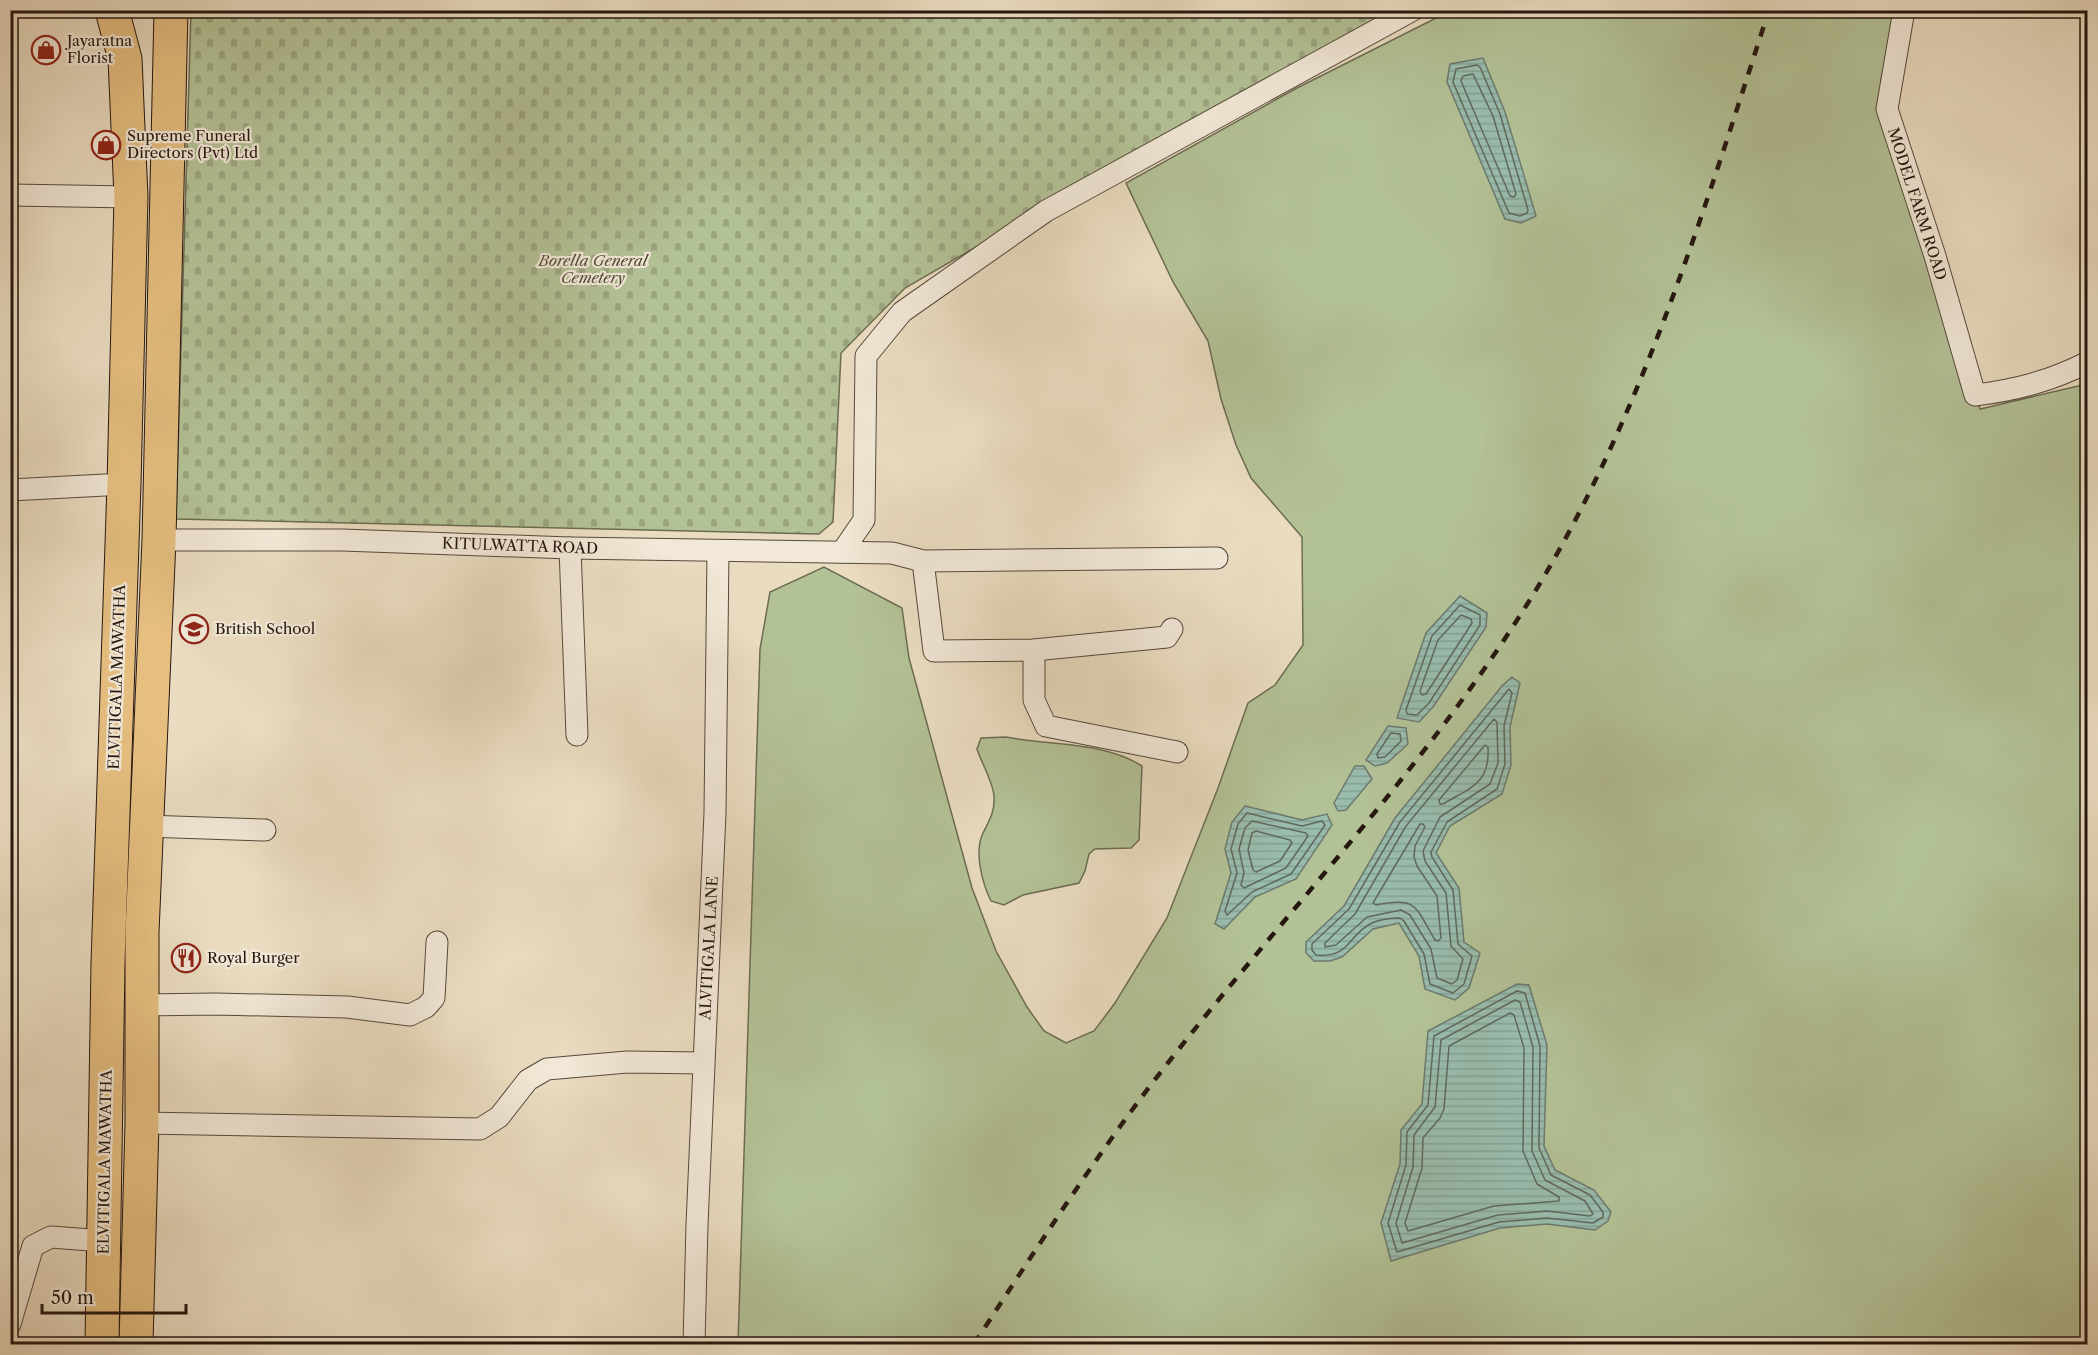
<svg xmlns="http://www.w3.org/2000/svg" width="2098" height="1355" font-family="'Libre Caslon Text',serif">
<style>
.green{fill:#b3c196;stroke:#6c6c52;stroke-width:1.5}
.cemetery{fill:url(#cemetery-stones);stroke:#6c6c52;stroke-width:1.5}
.water{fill:url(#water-rules);stroke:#6b7a6e;stroke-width:1.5}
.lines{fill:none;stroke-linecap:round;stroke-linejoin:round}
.shore{stroke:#5f695e;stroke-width:1.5}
.minor-casing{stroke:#56483c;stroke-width:23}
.trunk-casing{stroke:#25160f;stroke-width:35}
.minor{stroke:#f1e8d7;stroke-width:21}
.trunk{stroke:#e5be80;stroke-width:33}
.rail{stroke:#25160f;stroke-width:4.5;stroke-dasharray:10 10;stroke-linecap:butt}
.labels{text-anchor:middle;stroke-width:4.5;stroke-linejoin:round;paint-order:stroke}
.poi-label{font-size:15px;fill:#25160f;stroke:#f1e8d7;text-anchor:start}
.street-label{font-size:15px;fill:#25160f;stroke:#f1e8d7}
.park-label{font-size:15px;font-style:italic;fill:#504938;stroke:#f1e8d7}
</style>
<defs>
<pattern id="cemetery-stones" width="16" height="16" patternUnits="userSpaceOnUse" patternTransform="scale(1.5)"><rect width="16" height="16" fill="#b3c196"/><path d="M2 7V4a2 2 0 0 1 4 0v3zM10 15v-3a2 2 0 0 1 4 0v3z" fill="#9aa580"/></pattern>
<pattern id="water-rules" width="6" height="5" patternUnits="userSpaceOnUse" patternTransform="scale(1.5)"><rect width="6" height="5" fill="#99bcad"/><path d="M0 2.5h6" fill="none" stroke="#84a194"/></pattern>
</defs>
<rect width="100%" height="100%" fill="#eadcc1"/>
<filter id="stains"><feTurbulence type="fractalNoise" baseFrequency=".00333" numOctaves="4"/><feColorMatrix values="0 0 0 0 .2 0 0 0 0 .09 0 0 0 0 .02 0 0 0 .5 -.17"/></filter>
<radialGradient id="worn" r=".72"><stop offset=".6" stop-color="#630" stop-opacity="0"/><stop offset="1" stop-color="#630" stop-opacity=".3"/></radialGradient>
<!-- green -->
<g class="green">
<path d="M 1450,11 L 1897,11 L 1881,80 L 1980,409 L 2087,384 L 2087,1344 L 738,1344 L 760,649 L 770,592 L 824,567 L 902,608 L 909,658 L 972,888 L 996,951 L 1027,1007 L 1044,1031 L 1066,1043 L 1094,1031 L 1115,1003 L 1167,918 L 1218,788 L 1248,703 L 1275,685 L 1303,645 L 1302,537 L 1251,478 L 1236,445 L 1221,399 L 1208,341 L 1173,282 L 1126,183 L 1295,89 Z"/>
<path d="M 1006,737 C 1049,746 1103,741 1142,766 L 1139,840 L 1131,848 L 1095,849 L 1089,854 L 1085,871 L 1079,883 L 1023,895 L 1004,905 L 991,901 C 982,883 974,851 983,833 C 989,821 995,812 994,797 C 994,784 981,762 977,749 L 981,738 Z"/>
</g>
<!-- cemetery -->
<path class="cemetery" d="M 191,11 L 1424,11 L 1296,80 L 1021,221 L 905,288 L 841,353 L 833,522 L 819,534 L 176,519 Z"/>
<!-- water -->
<g class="water">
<path d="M 1483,58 L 1505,112 L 1536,216 L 1521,223 L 1505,219 L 1447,82 L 1450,64 Z"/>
<path d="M 1460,596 L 1487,613 L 1486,627 L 1433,707 L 1419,722 L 1397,718 L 1426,633 Z"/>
<path d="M 1512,677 L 1520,683 L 1510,727 L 1511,765 L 1502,794 L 1450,826 L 1436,853 L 1459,888 L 1464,942 L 1480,953 L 1469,988 L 1455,1000 L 1425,989 L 1419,956 L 1399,923 L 1373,929 L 1342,957 L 1330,961 L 1314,961 L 1306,953 L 1306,942 L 1344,906 L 1395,818 L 1502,686 Z"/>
<path d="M 1388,726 L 1406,728 L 1408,744 L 1387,763 L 1375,766 L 1366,760 Z"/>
<path d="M 1355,766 L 1364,766 L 1372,779 L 1346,810 L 1338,811 L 1334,803 Z"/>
<path d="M 1245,806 L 1302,820 L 1327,814 L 1332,825 L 1296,879 L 1255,897 L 1224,929 L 1215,924 L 1231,873 L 1225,849 L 1232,822 Z"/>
<path d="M 1517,984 L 1529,985 L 1547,1045 L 1544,1146 L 1555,1170 L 1594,1190 L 1611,1212 L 1608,1221 L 1595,1230 L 1547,1224 L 1500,1228 L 1391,1261 L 1381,1223 L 1400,1164 L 1401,1130 L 1422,1104 L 1428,1031 Z"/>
</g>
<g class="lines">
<!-- shore -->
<g class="shore">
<path d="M 1477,65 L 1480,67 L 1500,114 L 1528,210 L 1527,213 L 1520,216 L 1509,213 L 1453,82 L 1456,69 Z"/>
<path d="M 1473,74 L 1493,116 L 1516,194 L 1514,197 L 1510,196 L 1461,81 L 1463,76 Z"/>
<path d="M 1460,605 L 1480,615 L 1480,625 L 1429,703 L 1417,715 L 1407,714 L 1406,710 L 1432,636 Z"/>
<path d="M 1461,615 L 1471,619 L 1472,623 L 1426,694 L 1422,695 L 1420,691 L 1438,640 Z"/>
<path d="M 1509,689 L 1512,693 L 1504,726 L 1505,764 L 1497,789 L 1447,822 L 1431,852 L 1432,857 L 1453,890 L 1458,944 L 1472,956 L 1464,984 L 1453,993 L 1430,984 L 1424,954 L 1404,921 L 1400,918 C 1391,918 1379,920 1372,923 C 1348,934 1350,959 1316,955 L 1312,950 L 1312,944 L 1349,909 L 1400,822 Z"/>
<path d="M 1494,719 L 1497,722 L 1498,763 L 1490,784 L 1440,817 L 1423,851 L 1425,861 L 1446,893 L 1451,946 L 1463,959 L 1457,980 L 1452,984 L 1437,978 L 1431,949 L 1410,915 L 1401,910 L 1367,917 L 1336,945 L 1325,947 L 1325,943 L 1355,914 L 1406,826 Z"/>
<path d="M 1391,733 L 1400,734 L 1401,741 L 1385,757 L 1378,758 L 1377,754 Z"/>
<path d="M 1485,745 L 1488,747 C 1490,784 1471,787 1443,804 L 1440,804 L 1439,800 Z"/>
<path d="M 1247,813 L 1302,826 L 1322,821 L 1325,825 L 1291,874 L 1252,892 L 1227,915 L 1225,911 L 1237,873 L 1231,849 L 1238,824 Z"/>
<path d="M 1252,821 L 1306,833 L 1308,836 L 1286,868 L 1244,888 L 1241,885 L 1244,873 L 1239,849 L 1245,828 Z"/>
<path d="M 1420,824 L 1423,824 L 1425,827 L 1415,846 L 1414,857 L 1417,866 L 1437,896 L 1441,938 L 1438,941 L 1435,940 C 1415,907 1418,896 1376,905 L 1373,903 Z"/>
<path d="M 1256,831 L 1290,840 L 1292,843 L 1280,861 L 1256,872 L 1253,870 L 1248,850 L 1252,833 Z"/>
<path d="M 1517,991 L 1525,993 L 1540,1046 L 1539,1148 L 1551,1175 L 1590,1195 L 1603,1212 L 1603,1217 L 1593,1223 L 1547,1218 L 1499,1222 L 1397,1252 L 1388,1223 L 1406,1165 L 1407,1132 L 1428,1105 L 1434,1036 Z"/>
<path d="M 1515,1000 L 1520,1002 L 1533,1047 L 1532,1151 L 1545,1180 L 1585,1201 L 1593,1214 L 1590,1216 L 1547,1211 L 1498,1215 L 1402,1243 L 1396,1223 L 1413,1167 L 1414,1135 L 1435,1107 L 1441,1040 Z"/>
<path d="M 1510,1013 L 1514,1015 L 1524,1048 L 1523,1151 L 1537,1184 L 1559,1197 L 1559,1201 L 1494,1206 L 1408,1231 L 1405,1223 L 1422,1168 L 1423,1138 L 1440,1118 L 1444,1109 L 1449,1046 Z"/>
</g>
<!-- minor casing -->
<g class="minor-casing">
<g id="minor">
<path d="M 1904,10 L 1887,109 L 1935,256 L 1975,395 C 2016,390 2051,381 2088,362"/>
<path d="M 10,195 L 131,197"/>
<path d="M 10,490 L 124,484"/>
<path d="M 159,540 L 342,540 L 570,548 L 892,553 L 923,561 L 1217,558"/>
<path d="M 570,548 L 577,735"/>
<path d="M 842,552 L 864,520 L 866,356 L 902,312 L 1046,211 L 1413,10"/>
<path d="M 923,561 L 934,651 L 1034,650 L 1167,637 L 1172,629"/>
<path d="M 1034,650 L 1034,700 L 1046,726 L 1177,752"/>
<path d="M 145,826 L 265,830"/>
<path d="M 141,1005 L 216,1004 L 347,1007 L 410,1015 L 426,1007 L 434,998 L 437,942"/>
<path d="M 142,1123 L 480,1129 L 499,1117 L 528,1080 L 547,1069 L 627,1062 L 703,1063"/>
<path d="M 10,1324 L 33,1246 L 51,1237 L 104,1241"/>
<path d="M 694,1344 L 697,1225 L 715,813 L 718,551"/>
</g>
</g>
<!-- trunk casing -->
<g class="trunk-casing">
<g id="trunk">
<path d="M 102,1344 L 108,963 L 124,484 L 131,197 L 125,59 L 112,10"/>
<path d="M 136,1344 L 142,1123 L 142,932 L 159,540 L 171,10"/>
</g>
</g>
<!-- minor -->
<use href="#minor" class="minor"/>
<!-- trunk -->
<use href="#trunk" class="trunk"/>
<!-- rail -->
<path class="rail" d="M 974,1344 C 1037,1248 1099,1150 1171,1059 C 1295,901 1438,754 1542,580 C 1646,404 1706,204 1769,10"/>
</g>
<!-- icons -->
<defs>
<g id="shop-ring" transform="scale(1.5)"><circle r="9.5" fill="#f1e8d7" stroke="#8f2418" stroke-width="1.5"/><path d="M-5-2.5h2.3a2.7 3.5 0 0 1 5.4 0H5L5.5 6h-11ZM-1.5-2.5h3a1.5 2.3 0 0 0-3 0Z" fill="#8f2418"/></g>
<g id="school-ring" transform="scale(1.5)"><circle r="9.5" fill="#f1e8d7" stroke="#8f2418" stroke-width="1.5"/><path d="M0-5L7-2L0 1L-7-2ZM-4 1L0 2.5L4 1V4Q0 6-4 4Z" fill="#8f2418"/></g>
<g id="restaurant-ring" transform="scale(1.5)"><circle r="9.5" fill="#f1e8d7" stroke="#8f2418" stroke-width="1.5"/><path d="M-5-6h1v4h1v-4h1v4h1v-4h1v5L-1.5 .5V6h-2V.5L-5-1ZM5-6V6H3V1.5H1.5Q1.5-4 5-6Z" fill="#8f2418"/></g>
</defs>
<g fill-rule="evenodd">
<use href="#shop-ring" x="46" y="50"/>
<use href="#shop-ring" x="106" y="145"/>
<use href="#school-ring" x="194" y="629"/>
<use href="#restaurant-ring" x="186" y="958"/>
</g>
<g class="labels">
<!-- poi labels -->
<g class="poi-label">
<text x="67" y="46">Jayaratna<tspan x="67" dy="17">Florist</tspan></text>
<text x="127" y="141">Supreme Funeral<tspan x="127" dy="17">Directors (Pvt) Ltd</tspan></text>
<text x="215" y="634">British School</text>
<text x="207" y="963">Royal Burger</text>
</g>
<!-- street labels -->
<g class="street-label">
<text transform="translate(1917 204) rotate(72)" y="5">MODEL FARM ROAD</text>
<text transform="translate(520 546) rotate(2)" y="5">KITULWATTA ROAD</text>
<text transform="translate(117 677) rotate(-88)" y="5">ELVITIGALA MAWATHA</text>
<text transform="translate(709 948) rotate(-87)" y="5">ALVITIGALA LANE</text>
<text transform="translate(105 1162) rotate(-89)" y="5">ELVITIGALA MAWATHA</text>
</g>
<!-- park labels -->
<g class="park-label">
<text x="593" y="266">Borella General<tspan x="593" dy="17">Cemetery</tspan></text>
</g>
</g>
<!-- margin -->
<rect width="2098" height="1355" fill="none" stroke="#eadcc1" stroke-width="36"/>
<rect x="12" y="12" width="2074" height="1331" fill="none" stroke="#25160f" stroke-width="3"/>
<rect x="18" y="18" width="2062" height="1319" fill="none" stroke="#25160f" stroke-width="1.5"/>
<!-- scale -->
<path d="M42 1304v9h144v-9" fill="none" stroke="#25160f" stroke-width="3"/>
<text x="51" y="1304" font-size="18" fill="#25160f" stroke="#f1e8d7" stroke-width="4.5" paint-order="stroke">50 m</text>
<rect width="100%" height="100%" filter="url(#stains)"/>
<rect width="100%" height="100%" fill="url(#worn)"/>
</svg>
